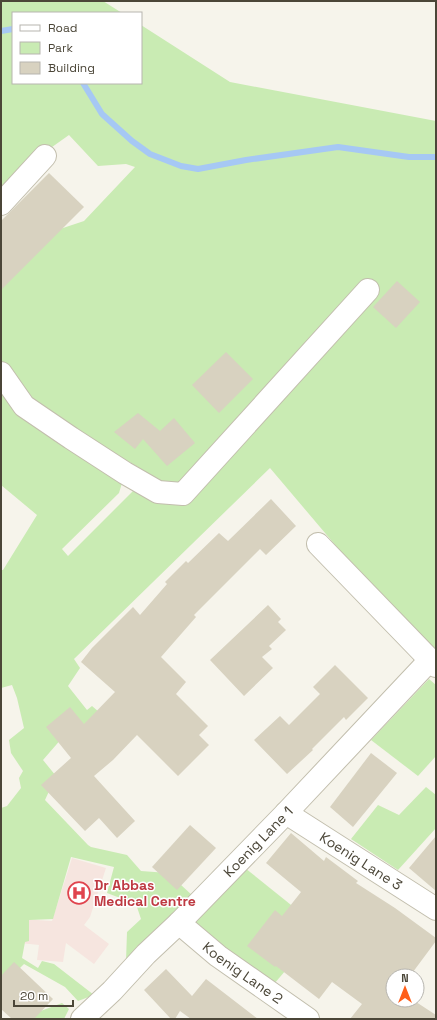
<svg xmlns="http://www.w3.org/2000/svg" width="437" height="1020" font-family="'Space Grotesk',sans-serif">
<style>
.medical{fill:#f6e5df}
.green{fill:#c9ebb3}
.lines{fill:none;stroke-linecap:round;stroke-linejoin:round}
.stream{stroke:#a6c8f4;stroke-width:6}
.building{fill:#d8d2c0}
.street-casing{stroke:#c2bead;stroke-width:24}
.street{stroke:#fff;stroke-width:22}
.labels{text-anchor:middle;stroke-width:3;stroke-linejoin:round;paint-order:stroke}
.street-label{font-size:14px;fill:#4b4638;stroke:#fff}
.health-label{font-size:14px;font-weight:bold;fill:#be3a42;stroke:#fff;text-anchor:start}
</style>
<rect width="100%" height="100%" fill="#f6f4eb"/>
<!-- medical -->
<path class="medical" d="M 72,858 L 106,868 L 90,917 L 84,925 L 109,944 L 94,964 L 66,943 L 63,962 L 37,960 L 39,945 L 20,943 L 22,919 L 52,921 Z"/>
<!-- green -->
<g class="green">
<path d="M 1,1 L 103,1 L 122,13 L 13,13 L 13,83 L 141,83 L 141,25 L 230,82 L 436,121 L 436,664 L 270,468 L 74,659 L 80,668 L 68,686 L 87,710 L 92,706 L 99,712 L 86,735 L 69,730 L 43,760 L 56,776 L 45,800 L 88,845 L 91,847 L 127,855 L 141,871 L 168,873 L 193,896 L 188,919 L 162,926 L 126,961 L 127,932 L 141,919 L 136,904 L 107,893 L 114,867 L 71,857 L 53,919 L 29,920 L 29,941 L 25,942 L 22,958 L 38,968 L 42,961 L 54,964 L 94,995 L 78,1001 L 65,987 L 24,964 L 1,987 L 1,808 L 7,806 L 21,788 L 19,778 L 23,771 L 11,753 L 9,740 L 24,728 L 17,698 L 12,685 L 1,688 L 1,570 L 3,570 L 37,515 L 1,485 L 1,376 L 23,409 L 125,473 L 119,493 L 62,549 L 68,556 L 134,490 L 138,467 L 29,405 L 1,365 L 1,235 L 24,241 L 84,221 L 135,167 L 126,164 L 98,166 L 69,135 L 14,174 L 1,190 Z"/>
<path d="M 429,679 L 436,685 L 436,756 L 418,776 L 371,740 Z"/>
<path d="M 426,787 L 436,795 L 436,828 L 398,870 L 351,839 L 378,805 L 399,815 Z"/>
<path d="M 245,868 L 321,929 L 274,984 L 192,924 Z"/>
<path d="M 62,1003 L 69,1009 L 64,1019 L 29,1019 L 38,1012 Z"/>
</g>
<g class="lines">
<!-- stream -->
<g class="stream">
<path d="M 1,31 L 13,29"/>
<path d="M 83,83 L 102,114 L 132,141 L 150,154 L 181,166 L 198,169 L 246,160 L 338,147 L 409,157 L 436,157"/>
</g>
</g>
<!-- building -->
<g class="building">
<path d="M 49,173 L 84,207 L 1,290 L 1,221 Z"/>
<path d="M 397,281 L 420,302 L 396,328 L 373,307 Z"/>
<path d="M 226,352 L 253,379 L 219,413 L 192,385 Z"/>
<path d="M 138,413 L 160,431 L 174,418 L 195,443 L 167,466 L 143,439 L 135,449 L 114,432 Z"/>
<path d="M 271,499 L 296,526 L 266,555 L 260,549 L 194,615 L 196,617 L 161,657 L 186,682 L 176,694 L 208,726 L 199,735 L 209,745 L 178,776 L 137,735 L 113,760 L 94,776 L 135,821 L 117,838 L 99,818 L 85,831 L 41,785 L 71,758 L 46,727 L 70,707 L 84,724 L 115,692 L 81,662 L 92,648 L 133,607 L 140,615 L 167,584 L 165,582 L 186,561 L 188,563 L 219,533 L 228,541 Z"/>
<path d="M 268,605 L 281,619 L 278,622 L 286,630 L 269,646 L 272,649 L 262,657 L 273,668 L 244,696 L 210,660 Z"/>
<path d="M 335,665 L 368,698 L 346,720 L 344,717 L 312,749 L 313,750 L 287,774 L 254,740 L 280,716 L 289,725 L 320,694 L 313,687 Z"/>
<path d="M 371,753 L 397,773 L 353,827 L 330,807 Z"/>
<path d="M 190,825 L 216,848 L 177,890 L 152,867 Z"/>
<path d="M 291,833 L 324,861 L 326,857 L 358,881 L 356,883 L 395,908 L 436,938 L 436,941 L 410,976 L 393,976 L 392,1000 L 413,1000 L 436,1015 L 436,1019 L 350,1019 L 362,1004 L 332,982 L 319,999 L 276,966 L 275,967 L 247,946 L 275,910 L 282,916 L 301,892 L 266,863 Z"/>
<path d="M 436,836 L 436,891 L 409,868 Z"/>
<path d="M 14,962 L 53,999 L 34,1019 L 12,1019 L 1,1009 L 1,976 Z"/>
<path d="M 166,969 L 192,996 L 206,979 L 258,1019 L 191,1019 L 180,1011 L 175,1019 L 171,1019 L 144,990 Z"/>
</g>
<g class="lines">
<!-- street casing -->
<g class="street-casing">
<g id="street">
<path d="M 1,204 L 45,156"/>
<path d="M 1,373 L 24,406 L 71,438 L 125,473 L 158,492 L 183,494 L 368,290"/>
<path d="M 318,544 L 436,666"/>
<path id="s1" d="M 286,813 L 436,909"/>
<path id="s2" d="M 179,923 L 218,956 L 308,1019"/>
<path id="s3" d="M 82,1019 L 112,991 L 146,954 L 179,923 L 286,813 L 430,660"/>
</g>
</g>
<!-- street -->
<use href="#street" class="street"/>
</g>
<!-- icons -->
<defs>
<g id="hospital-ring" transform="scale(1.15)"><circle r="9.5" fill="#fff" stroke="#e0444e" stroke-width="1.5"/><path d="M-5-5h3v3.5h4V-5h3V5h-3V1.5h-4V5h-3Z" fill="#e0444e"/></g>
</defs>
<g fill-rule="evenodd">
<use href="#hospital-ring" x="79" y="893"/>
</g>
<g class="labels">
<!-- street labels -->
<g class="street-label">
<text dy="5" stroke="none"><textPath href="#s3" startOffset="250">Koenig Lane 1</textPath></text>
<text dy="5" stroke="none"><textPath href="#s1" startOffset="89">Koenig Lane 3</textPath></text>
<text dy="5" stroke="none"><textPath href="#s2" startOffset="81">Koenig Lane 2</textPath></text>
</g>
<!-- health labels -->
<g class="health-label">
<text x="94" y="890">Dr Abbas<tspan x="94" dy="16">Medical Centre</tspan></text>
</g>
</g>
<!-- border -->
<rect width="437" height="1020" fill="none" stroke="#4b4638" stroke-width="4"/>
<!-- legend -->
<rect x="12" y="12" width="130" height="72" fill="#ffffff" stroke="#b7b5af"/>
<rect x="20" y="25" width="20" height="6" fill="#ffffff" stroke="#b7b5af"/>
<text x="48" y="32" font-size="12" fill="#4b4638">Road</text>
<rect x="20" y="42" width="20" height="12" fill="#c9ebb3" stroke="#b7b5af"/>
<text x="48" y="52" font-size="12" fill="#4b4638">Park</text>
<rect x="20" y="62" width="20" height="12" fill="#d8d2c0" stroke="#b7b5af"/>
<text x="48" y="72" font-size="12" fill="#4b4638">Building</text>
<!-- north arrow -->
<g transform="translate(405 988)"><circle r="19" fill="#ffffff" stroke="#b7b5af"/>
<path d="M0-3L7 15L0 10L-7 15Z" fill="#ff5f19"/>
<text y="-6" font-size="11" font-weight="bold" text-anchor="middle" fill="#4b4638">N</text>
</g>
<!-- scale -->
<path d="M14 1000v6h59v-6" fill="none" stroke="#4b4638" stroke-width="2"/>
<text x="20" y="1000" font-size="12" fill="#4b4638" stroke="#ffffff" stroke-width="3" paint-order="stroke">20 m</text>
</svg>
